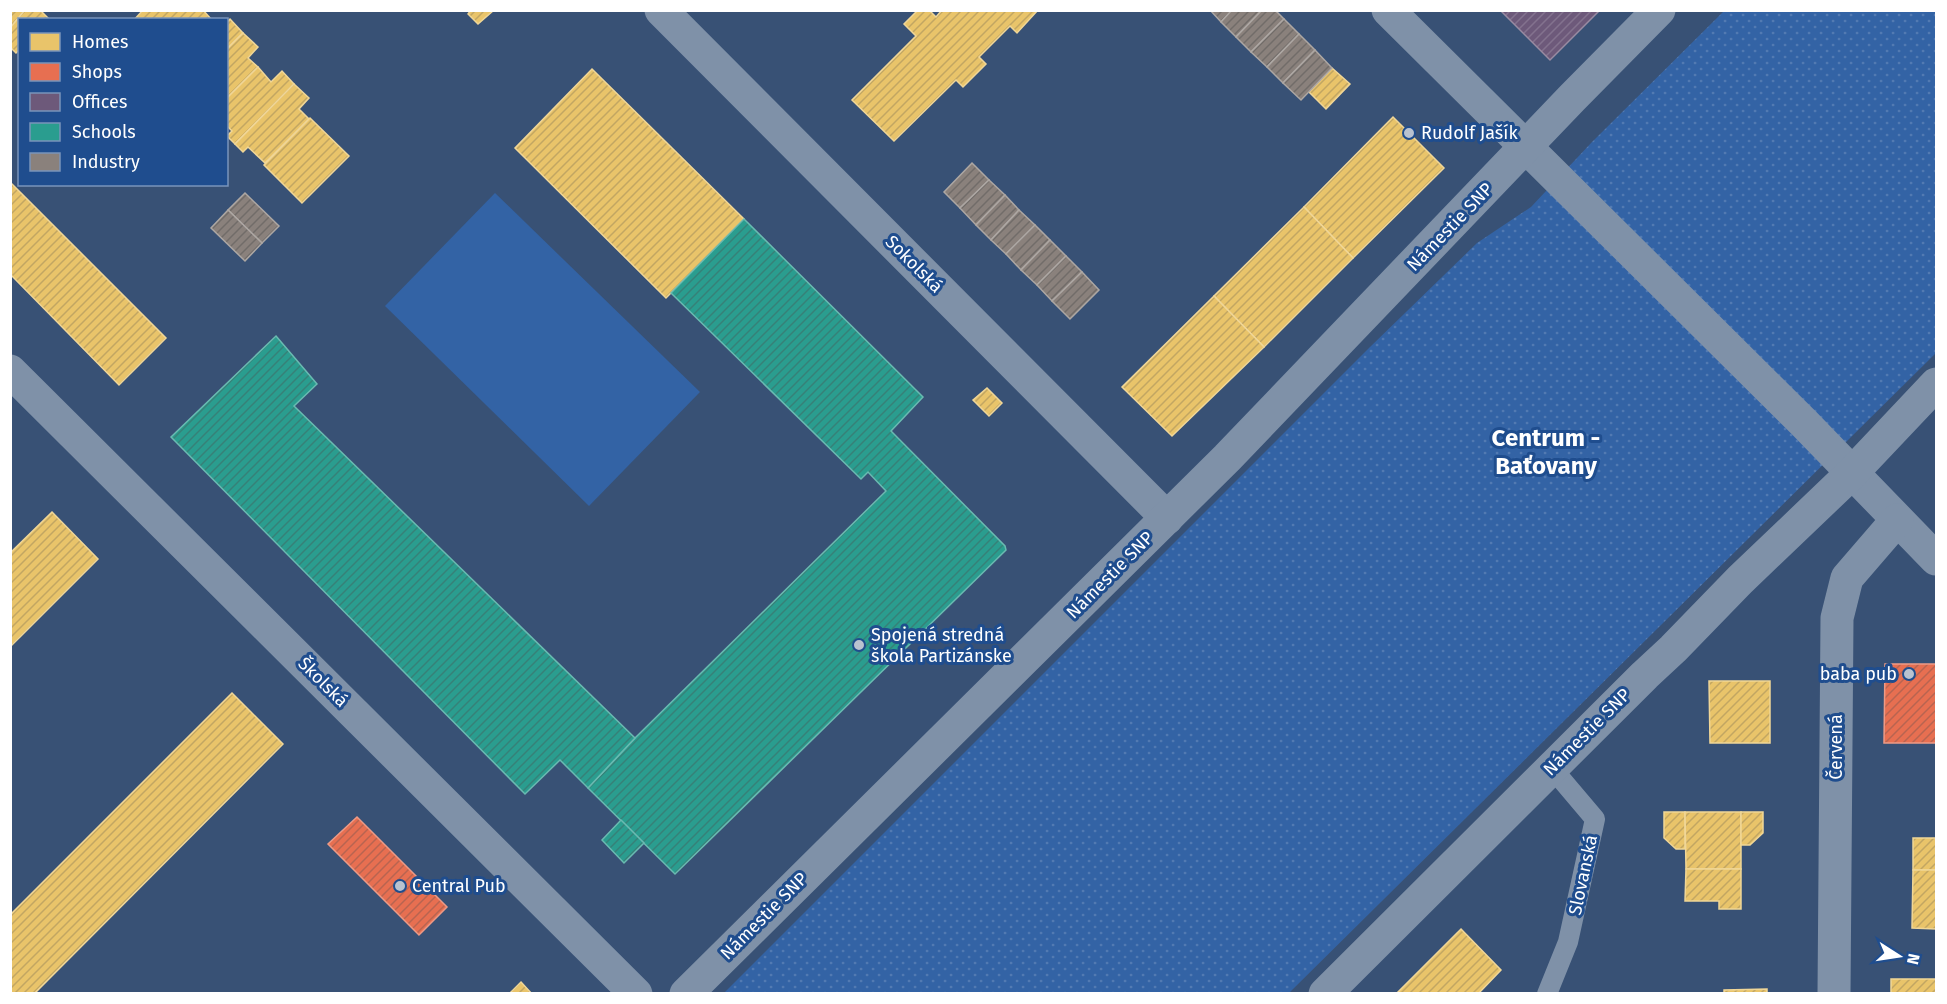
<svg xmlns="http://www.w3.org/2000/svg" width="1947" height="1004" font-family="'Fira Sans',sans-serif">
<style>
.green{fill:url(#green-dots)}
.pitch{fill:#3363a5}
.homes{fill:url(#homes-hatch);stroke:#f0d697;stroke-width:1.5}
.shops{fill:url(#shops-hatch);stroke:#ee9a85;stroke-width:1.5}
.offices{fill:url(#offices-hatch);stroke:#998ba2;stroke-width:1.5}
.schools{fill:url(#schools-hatch);stroke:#6abab1;stroke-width:1.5}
.industry{fill:url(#industry-hatch);stroke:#ada7a3;stroke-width:1.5}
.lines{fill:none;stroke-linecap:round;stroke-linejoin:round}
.service{stroke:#7f91a8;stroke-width:20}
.minor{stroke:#7f91a8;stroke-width:33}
.poi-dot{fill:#b9c2cf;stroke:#1f4d8e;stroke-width:2}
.labels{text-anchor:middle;stroke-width:6;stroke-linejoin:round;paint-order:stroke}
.poi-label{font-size:18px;fill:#fff;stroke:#1f4d8e;text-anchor:start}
.street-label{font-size:18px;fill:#fff;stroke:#1f4d8e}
.district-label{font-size:24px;font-weight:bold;fill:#fff;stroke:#1f4d8e}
</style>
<defs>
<pattern id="green-dots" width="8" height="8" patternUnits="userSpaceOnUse" patternTransform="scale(1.5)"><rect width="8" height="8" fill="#3363a5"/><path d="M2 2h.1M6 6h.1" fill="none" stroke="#527ab2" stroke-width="1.8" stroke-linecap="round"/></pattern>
<pattern id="homes-hatch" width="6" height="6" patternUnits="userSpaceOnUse" patternTransform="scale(1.5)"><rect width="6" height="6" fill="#e9c46a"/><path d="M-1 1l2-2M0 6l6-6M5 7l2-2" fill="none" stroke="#c2a662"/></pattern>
<pattern id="shops-hatch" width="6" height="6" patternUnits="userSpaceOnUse" patternTransform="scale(1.5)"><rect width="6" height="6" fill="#e76f51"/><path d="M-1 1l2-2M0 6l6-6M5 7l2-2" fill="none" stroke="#b86450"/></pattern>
<pattern id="offices-hatch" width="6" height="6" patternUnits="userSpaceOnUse" patternTransform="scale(1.5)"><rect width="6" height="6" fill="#6d597a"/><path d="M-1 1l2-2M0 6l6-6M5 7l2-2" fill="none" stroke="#83728e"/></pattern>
<pattern id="schools-hatch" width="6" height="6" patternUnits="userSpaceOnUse" patternTransform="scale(1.5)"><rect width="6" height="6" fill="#2a9d8f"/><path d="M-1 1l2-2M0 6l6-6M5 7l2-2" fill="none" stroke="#368178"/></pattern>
<pattern id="industry-hatch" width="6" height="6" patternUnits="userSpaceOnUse" patternTransform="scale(1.5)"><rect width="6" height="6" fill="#8a817c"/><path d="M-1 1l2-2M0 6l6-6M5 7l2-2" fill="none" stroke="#716c69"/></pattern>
</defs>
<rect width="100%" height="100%" fill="#385175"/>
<!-- green -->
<path class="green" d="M 1724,11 L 1936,11 L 1936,353 L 1289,993 L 723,994 L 1369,348 L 1477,243 L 1531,207 L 1592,142 Z"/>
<!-- pitch -->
<path class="pitch" d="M 495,193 L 700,392 L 589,506 L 385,306 Z"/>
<!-- homes -->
<g class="homes">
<path d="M 10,10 L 25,10 L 10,28 Z"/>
<path d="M 25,10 L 40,10 L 49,19 L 20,20 L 20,49 L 16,53 L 10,47 L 10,28 Z"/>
<path d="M 143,10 L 203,10 L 211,19 L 134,20 Z"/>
<path d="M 471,10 L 494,10 L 478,24 L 468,14 Z"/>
<path d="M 918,10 L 929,10 L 936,17 L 942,10 L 1038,10 L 1017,33 L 1010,26 L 979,57 L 986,64 L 963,87 L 956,80 L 894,141 L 852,100 L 916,36 L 904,24 Z"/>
<path d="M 230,19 L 243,33 L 226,50 L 226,23 Z"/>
<path d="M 243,33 L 258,47 L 248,58 L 258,67 L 226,99 L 226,50 Z"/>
<path d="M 258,67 L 271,82 L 282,71 L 294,84 L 235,144 L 227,136 L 232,131 L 226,125 L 226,99 Z"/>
<path d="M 1332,68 L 1350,84 L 1326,109 L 1309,92 Z"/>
<path d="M 592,69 L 744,219 L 666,298 L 515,148 Z"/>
<path d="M 294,84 L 309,98 L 299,109 L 309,119 L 265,163 L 248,147 L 243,152 L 235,144 Z"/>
<path d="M 1393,117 L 1444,168 L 1353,258 L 1304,207 Z"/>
<path d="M 310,118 L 349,156 L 302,203 L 264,165 Z"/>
<path d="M 10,182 L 166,338 L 119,385 L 10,274 Z"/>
<path d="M 1304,207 L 1353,258 L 1264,347 L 1214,296 Z"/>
<path d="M 1214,296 L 1264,347 L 1172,436 L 1122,387 Z"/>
<path d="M 987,388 L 1002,403 L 989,416 L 973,400 Z"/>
<path d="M 52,512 L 98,559 L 10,647 L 10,553 Z"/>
<path d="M 1709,681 L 1770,681 L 1770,743 L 1710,743 Z"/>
<path d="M 232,693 L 283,744 L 34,994 L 10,994 L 10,915 Z"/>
<path d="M 1664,812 L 1685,812 L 1685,849 L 1676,849 L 1664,838 Z"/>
<path d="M 1685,812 L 1741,812 L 1741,869 L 1686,869 Z"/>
<path d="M 1741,812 L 1763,812 L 1763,833 L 1750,845 L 1741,845 Z"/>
<rect x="1913" y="838" width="23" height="32"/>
<path d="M 1686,869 L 1741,869 L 1741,909 L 1719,909 L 1719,901 L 1685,901 Z"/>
<path d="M 1913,870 L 1936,870 L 1936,929 L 1912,928 Z"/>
<path d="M 1461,929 L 1501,970 L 1478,994 L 1396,994 Z"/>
<rect x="1891" y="979" width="45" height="15"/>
<path d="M 521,982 L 532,994 L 509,994 Z"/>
<path d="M 1767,989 L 1767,994 L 1724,994 L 1724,990 Z"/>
</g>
<!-- shops -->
<g class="shops">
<path d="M 1885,664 L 1936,664 L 1936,743 L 1884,743 Z"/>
<path d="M 357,817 L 447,907 L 419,935 L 328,844 Z"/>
</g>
<!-- offices -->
<path class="offices" d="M 1500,10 L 1600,10 L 1550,60 Z"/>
<!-- schools -->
<g class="schools">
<path d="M 744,219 L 923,397 L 891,431 L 1005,546 L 1006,550 L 675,874 L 588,788 L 635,738 L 886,491 L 868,472 L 861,479 L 671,293 Z"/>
<path d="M 276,336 L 317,384 L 294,406 L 635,738 L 588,788 L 560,760 L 525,794 L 171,437 Z"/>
<path d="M 621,820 L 644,843 L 624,863 L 602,840 Z"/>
</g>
<!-- industry -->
<g class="industry">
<path d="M 1210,10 L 1232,10 L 1221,22 Z"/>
<path d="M 1232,10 L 1262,10 L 1236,37 L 1221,22 Z"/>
<path d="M 1262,10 L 1275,10 L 1284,19 L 1251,52 L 1236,37 Z"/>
<path d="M 1284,19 L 1299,34 L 1267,67 L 1251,52 Z"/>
<path d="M 1299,34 L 1315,50 L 1283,83 L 1267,67 Z"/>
<path d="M 1315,50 L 1332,68 L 1301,100 L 1283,83 Z"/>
<path d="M 972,163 L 989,180 L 960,208 L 944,192 Z"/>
<path d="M 989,180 L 1005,195 L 976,225 L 960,208 Z"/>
<path d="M 245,193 L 279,226 L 262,243 L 228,210 Z"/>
<path d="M 1005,195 L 1019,210 L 991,240 L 976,225 Z"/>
<path d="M 228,210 L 262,243 L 245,261 L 211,228 Z"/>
<path d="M 1019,210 L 1035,225 L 1006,254 L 991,240 Z"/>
<path d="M 1035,225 L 1050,240 L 1021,270 L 1006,254 Z"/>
<path d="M 1050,240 L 1066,256 L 1037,285 L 1021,270 Z"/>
<path d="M 1066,256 L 1082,272 L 1052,301 L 1037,285 Z"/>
<path d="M 1082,272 L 1099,290 L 1070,319 L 1052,301 Z"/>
</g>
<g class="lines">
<!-- service -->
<path class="service" d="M 1547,994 L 1568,942 L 1595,819 L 1551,767"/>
<!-- minor -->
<g class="minor">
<path d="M 661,10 L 1167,518"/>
<path d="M 1388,10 L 1804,423 L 1936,559"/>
<path d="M 10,371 L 636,994"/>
<path d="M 686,994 L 1227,458 L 1572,98 L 1659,10"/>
<path d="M 1325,994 L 1645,675 L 1673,649 L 1740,580 L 1852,473 L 1936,384"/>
<path d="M 1834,994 L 1837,618 L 1847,578 L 1897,520"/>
</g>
</g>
<!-- markers -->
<g class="poi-dot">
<circle cx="1409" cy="133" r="6"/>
<circle cx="859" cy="645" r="6"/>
<circle cx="1909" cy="674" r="6"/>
<circle cx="400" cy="886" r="6"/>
</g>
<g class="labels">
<!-- poi labels -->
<g class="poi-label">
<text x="1421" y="139">Rudolf Jašík</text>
<text x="871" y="641">Spojená stredná<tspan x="871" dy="21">škola Partizánske</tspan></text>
<text x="1897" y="680" text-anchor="end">baba pub</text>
<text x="412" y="892">Central Pub</text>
</g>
<!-- street labels -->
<g class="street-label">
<text transform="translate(1450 227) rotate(-46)" y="6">Námestie SNP</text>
<text transform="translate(914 264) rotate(45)" y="6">Sokolská</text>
<text transform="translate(1110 575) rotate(-45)" y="6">Námestie SNP</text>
<text transform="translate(323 682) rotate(45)" y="6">Školská</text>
<text transform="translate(1587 732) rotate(-45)" y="6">Námestie SNP</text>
<text transform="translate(1836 747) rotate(-90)" y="6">Červená</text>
<text transform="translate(1583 875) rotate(-78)" y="6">Slovanská</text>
<text transform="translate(764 916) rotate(-45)" y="6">Námestie SNP</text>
</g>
<!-- district labels -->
<g class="district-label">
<text x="1546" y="446">Centrum -<tspan x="1546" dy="28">Baťovany</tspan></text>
</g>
</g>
<!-- border -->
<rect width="1947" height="1004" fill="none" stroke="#ffffff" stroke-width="24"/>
<!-- legend -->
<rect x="18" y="18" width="210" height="168" fill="#1f4d8e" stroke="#7994bb" stroke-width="1.5"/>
<rect x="30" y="33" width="30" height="18" fill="#e9c46a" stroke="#7994bb" stroke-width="1.5"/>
<text x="72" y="48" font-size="18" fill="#ffffff">Homes</text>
<rect x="30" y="63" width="30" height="18" fill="#e76f51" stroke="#7994bb" stroke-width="1.5"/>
<text x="72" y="78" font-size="18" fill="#ffffff">Shops</text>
<rect x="30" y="93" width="30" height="18" fill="#6d597a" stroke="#7994bb" stroke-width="1.5"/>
<text x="72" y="108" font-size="18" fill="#ffffff">Offices</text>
<rect x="30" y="123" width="30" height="18" fill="#2a9d8f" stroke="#7994bb" stroke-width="1.5"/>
<text x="72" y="138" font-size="18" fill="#ffffff">Schools</text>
<rect x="30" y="153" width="30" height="18" fill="#8a817c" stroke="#7994bb" stroke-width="1.5"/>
<text x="72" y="168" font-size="18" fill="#ffffff">Industry</text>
<!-- north arrow -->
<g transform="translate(1899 956) rotate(102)" stroke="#1f4d8e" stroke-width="4.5" paint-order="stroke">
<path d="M0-4.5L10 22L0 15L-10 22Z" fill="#ffffff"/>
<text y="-9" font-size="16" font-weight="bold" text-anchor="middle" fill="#ffffff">N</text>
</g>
</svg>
